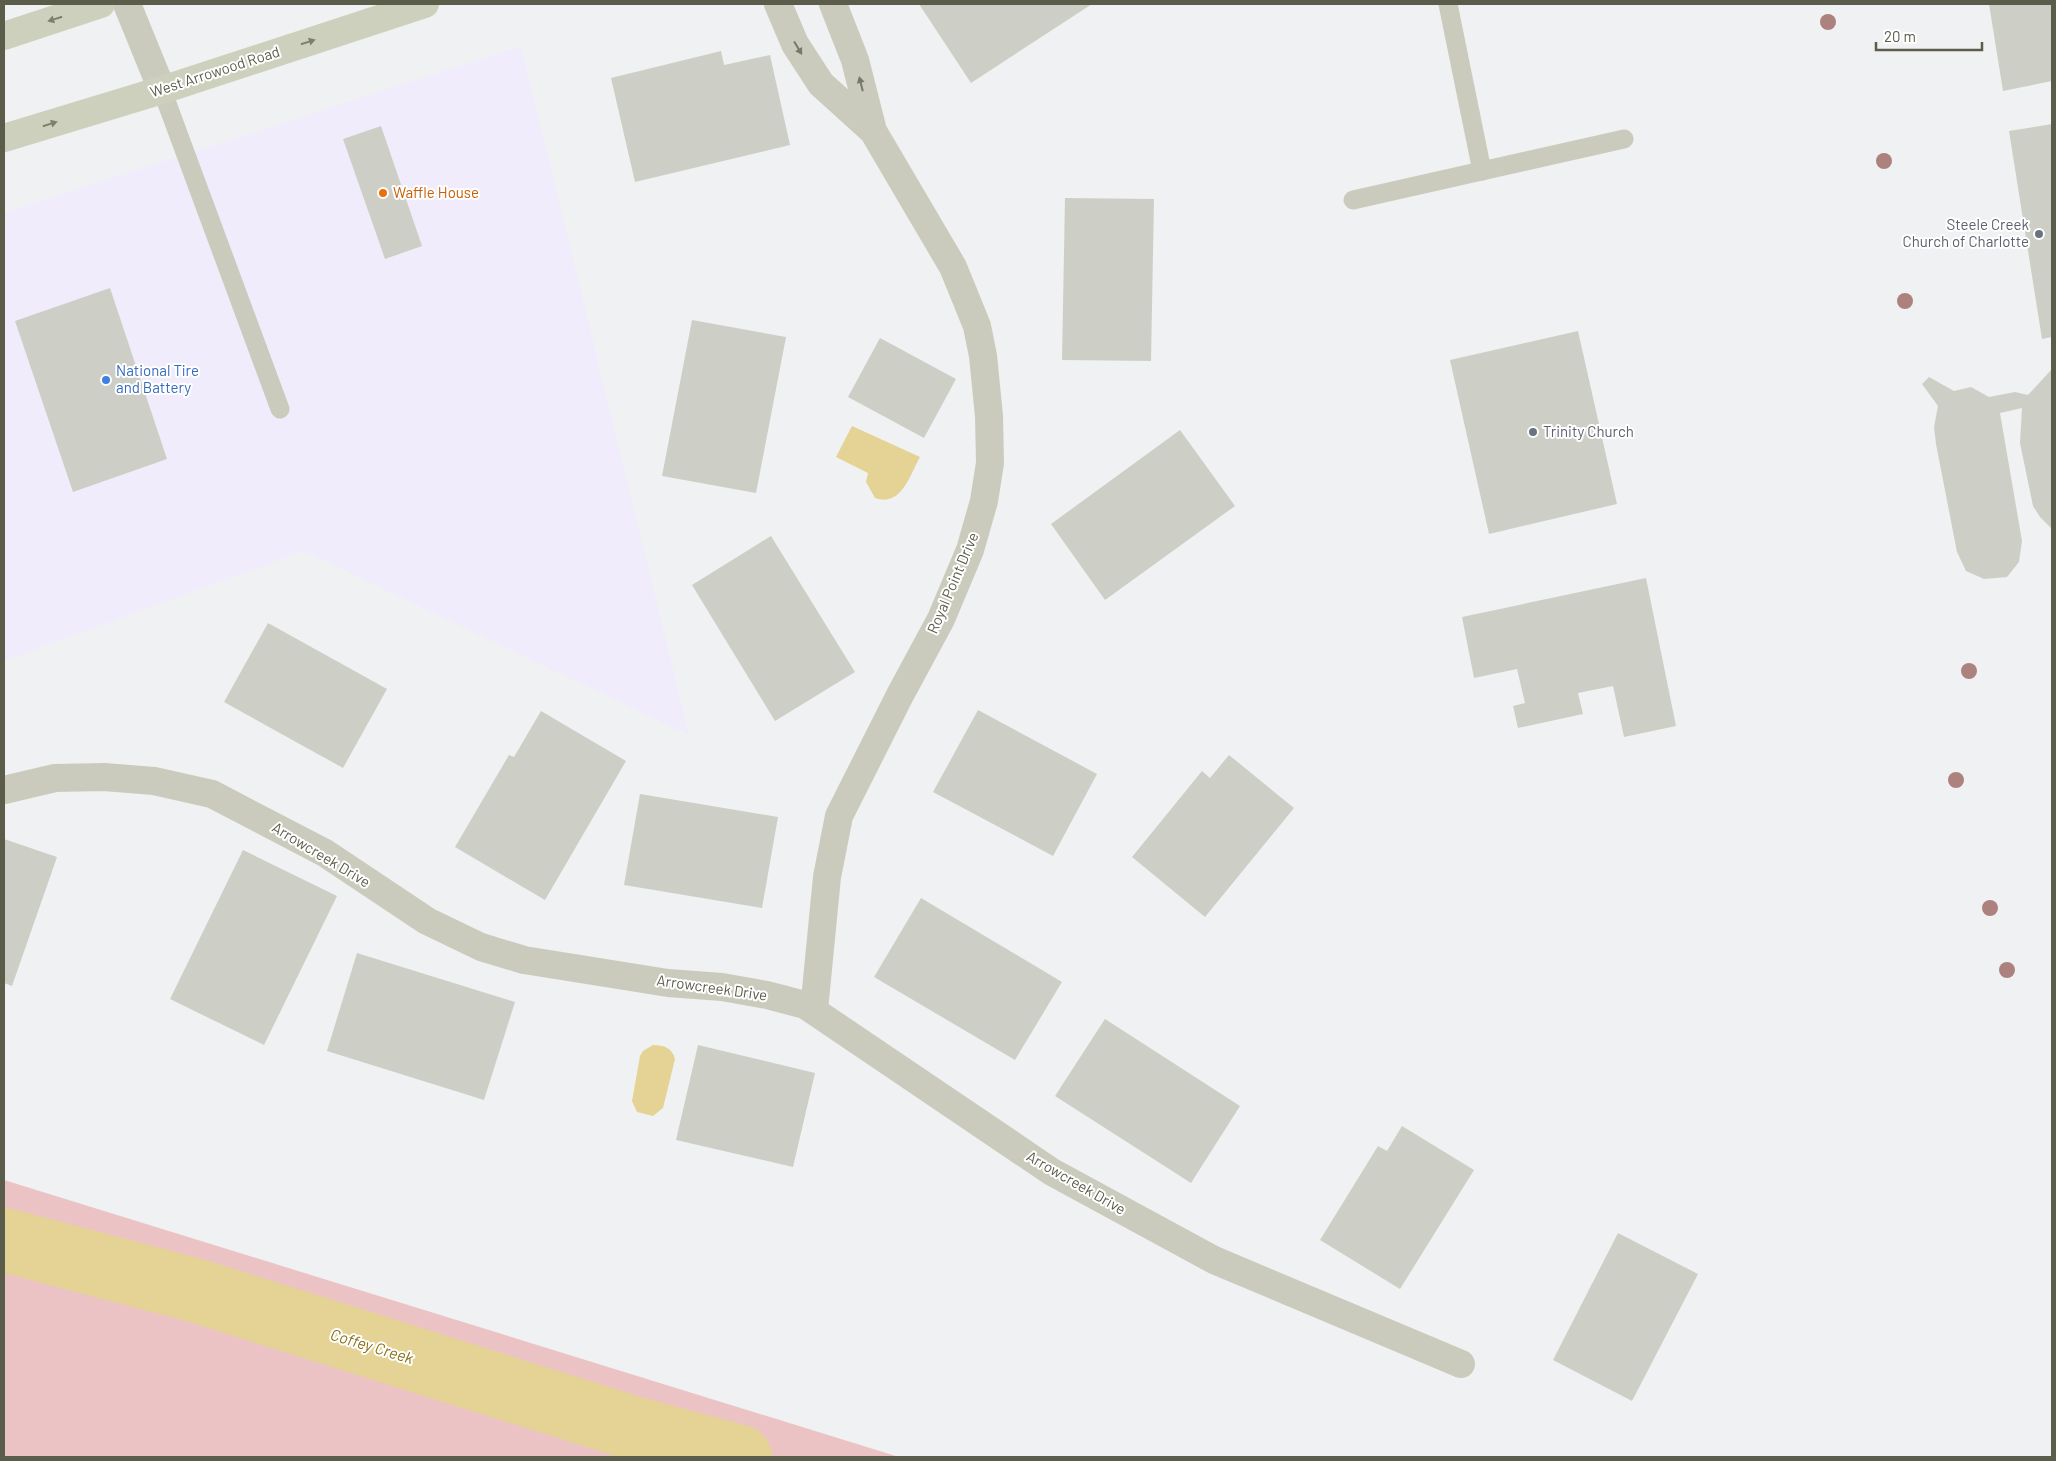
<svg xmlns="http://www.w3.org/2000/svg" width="2056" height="1461" font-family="Barlow,sans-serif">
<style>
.commercial{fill:#f0ecfb}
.green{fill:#ebc3c4}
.water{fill:#e4d394}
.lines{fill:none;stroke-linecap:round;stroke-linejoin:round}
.river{stroke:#e4d394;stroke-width:64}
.building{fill:#cdcfc7}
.lane{stroke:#cbcbbd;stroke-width:19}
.street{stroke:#cbcbbd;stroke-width:28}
.secondary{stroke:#ced0be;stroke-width:28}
.tree{fill:#ad827e}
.oneway{fill:#7e7f6d}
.oneway2{fill:#777867}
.food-dot{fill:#e8710a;stroke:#fff;stroke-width:2}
.worship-dot{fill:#6b7280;stroke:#fff;stroke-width:2}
.shop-dot{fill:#3f7fe0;stroke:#fff;stroke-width:2}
.labels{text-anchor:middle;stroke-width:4;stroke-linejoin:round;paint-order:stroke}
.street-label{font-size:15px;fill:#5b5c4a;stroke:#fff}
.food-label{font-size:15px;fill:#c56008;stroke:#fff;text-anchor:start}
.worship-label{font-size:15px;fill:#5b616d;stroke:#fff;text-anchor:end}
.shop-label{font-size:15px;fill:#366cbe;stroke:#fff;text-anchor:start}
.water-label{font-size:16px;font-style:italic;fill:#897119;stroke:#fff}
</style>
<rect width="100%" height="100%" fill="#f0f1f2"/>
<!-- commercial -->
<path class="commercial" d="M 521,46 L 689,735 L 304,551 L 4,661 L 4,213 Z"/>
<!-- green -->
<path class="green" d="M 4,1180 L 899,1457 L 4,1457 Z"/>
<!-- water -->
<g class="water">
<path d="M 852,426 L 920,457 C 909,477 901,507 875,498 L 866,482 L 868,473 L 836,457 Z"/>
<path d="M 653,1045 C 664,1045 672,1048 675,1059 L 663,1108 L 653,1116 L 637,1112 L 632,1101 L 640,1056 L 643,1051 Z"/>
</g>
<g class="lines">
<!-- river -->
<path class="river" d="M 4,1240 L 194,1290 L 636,1429 L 740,1457"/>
</g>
<!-- building -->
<g class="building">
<path d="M 919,4 L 1092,4 L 971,83 Z"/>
<path d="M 1989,4 L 2052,4 L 2052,81 L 2003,91 Z"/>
<path d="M 721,51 L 724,65 L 770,55 L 790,145 L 635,182 L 611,78 Z"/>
<path d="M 2052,124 L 2052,337 L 2042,339 L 2009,131 Z"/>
<path d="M 381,126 L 422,246 L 385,259 L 343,139 Z"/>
<path d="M 1065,198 L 1154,199 L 1151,361 L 1062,360 Z"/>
<path d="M 110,288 L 167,459 L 73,492 L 15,321 Z"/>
<path d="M 692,320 L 786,337 L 756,493 L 662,476 Z"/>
<path d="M 1578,331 L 1617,504 L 1489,534 L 1450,360 Z"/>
<path d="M 880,338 L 956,379 L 924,438 L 848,397 Z"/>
<path d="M 2052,369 L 2052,529 L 2040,517 L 2033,506 L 2020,443 L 2022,408 L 2000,413 L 2022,541 L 2019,562 L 2007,577 L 1984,579 L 1966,571 L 1957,552 L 1936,444 L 1934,427 L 1938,406 L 1922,384 L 1929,377 L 1954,391 L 1971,387 L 1989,397 L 2015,392 L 2028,395 Z"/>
<path d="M 1180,430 L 1235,506 L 1105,600 L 1051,524 Z"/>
<path d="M 771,536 L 855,672 L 775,721 L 692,585 Z"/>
<path d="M 1646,578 L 1676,726 L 1624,737 L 1613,686 L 1578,693 L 1583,714 L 1518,728 L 1513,706 L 1525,703 L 1517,669 L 1474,678 L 1462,617 Z"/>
<path d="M 268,623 L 387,689 L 343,768 L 224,702 Z"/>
<path d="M 978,710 L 1097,774 L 1053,856 L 933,792 Z"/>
<path d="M 541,711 L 626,761 L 545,900 L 455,847 L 509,755 L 514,757 Z"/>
<path d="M 1229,755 L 1294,808 L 1205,917 L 1132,857 L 1202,771 L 1210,778 Z"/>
<path d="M 640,794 L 778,817 L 762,908 L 624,885 Z"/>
<path d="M 4,839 L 57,857 L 12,986 L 4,983 Z"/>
<path d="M 243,850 L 337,896 L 264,1045 L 170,999 Z"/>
<path d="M 921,898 L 1062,982 L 1015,1060 L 874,977 Z"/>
<path d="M 357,953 L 515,1002 L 484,1100 L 327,1051 Z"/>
<path d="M 1105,1019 L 1240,1106 L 1191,1183 L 1055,1096 Z"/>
<path d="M 698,1045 L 815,1073 L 793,1167 L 676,1140 Z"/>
<path d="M 1402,1126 L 1474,1170 L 1400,1289 L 1320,1240 L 1378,1146 L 1387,1151 Z"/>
<path d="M 1618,1233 L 1698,1274 L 1632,1401 L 1553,1360 Z"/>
</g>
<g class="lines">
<!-- lane -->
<g class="lane">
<path d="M 1448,4 L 1482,171"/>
<path d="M 162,90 L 280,409"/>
<path d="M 1353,200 L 1624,139"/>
</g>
<!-- street -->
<g class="street">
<path d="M 127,4 L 162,90"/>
<path d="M 778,4 L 795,44 L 821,84 L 873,131 L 953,267 L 977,326 L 983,356 L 989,416 L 990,463 L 984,501 L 970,550 L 941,619 L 900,695 L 839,816 L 827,877 L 814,1010"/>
<path d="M 833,4 L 855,60 L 873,131"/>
<path d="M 4,790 L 55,778 L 104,777 L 154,781 L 212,794 L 325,853 L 427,921 L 481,947 L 524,960 L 668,983 L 722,987 L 767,995 L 805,1005 L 1052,1172 L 1214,1260 L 1461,1364"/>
</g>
<!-- secondary -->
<g class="secondary">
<path d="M 4,36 L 101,4"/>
<path d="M 4,138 L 162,90 L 425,4"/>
</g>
</g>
<!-- trees -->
<g class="tree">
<circle cx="1828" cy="22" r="8"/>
<circle cx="1884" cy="161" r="8"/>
<circle cx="1905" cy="301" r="8"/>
<circle cx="1969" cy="671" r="8"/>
<circle cx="1956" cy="780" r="8"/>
<circle cx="1990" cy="908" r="8"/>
<circle cx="2007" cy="970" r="8"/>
</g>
<!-- one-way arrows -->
<defs><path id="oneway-solid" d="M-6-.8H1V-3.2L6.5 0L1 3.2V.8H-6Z" transform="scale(1.25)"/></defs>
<g class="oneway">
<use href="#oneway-solid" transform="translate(55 19) rotate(162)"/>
<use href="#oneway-solid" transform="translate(308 42) rotate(-18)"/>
<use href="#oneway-solid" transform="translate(50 124) rotate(-17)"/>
</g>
<g class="oneway2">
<use href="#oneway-solid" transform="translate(798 48) rotate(59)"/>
<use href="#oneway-solid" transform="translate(861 84) rotate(-104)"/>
</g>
<!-- markers -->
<circle class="food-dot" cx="383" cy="193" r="5"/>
<g class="worship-dot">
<circle cx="2039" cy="234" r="5"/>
<circle cx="1533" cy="432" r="5"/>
</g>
<circle class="shop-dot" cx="106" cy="380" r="5"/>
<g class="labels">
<!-- street labels -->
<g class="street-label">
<text transform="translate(215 72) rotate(-18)" y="5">West Arrowood Road</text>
<text transform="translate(953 583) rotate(-67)" y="5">Royal Point Drive</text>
<text transform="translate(321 855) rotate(31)" y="5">Arrowcreek Drive</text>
<text transform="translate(712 988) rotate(8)" y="5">Arrowcreek Drive</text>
<text transform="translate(1076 1183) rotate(30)" y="5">Arrowcreek Drive</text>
</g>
<!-- food labels -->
<g class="food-label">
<text x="393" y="198">Waffle House</text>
</g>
<!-- worship labels -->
<g class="worship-label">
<text x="2029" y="230">Steele Creek<tspan x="2029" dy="17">Church of Charlotte</tspan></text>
<text x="1543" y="437" text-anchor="start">Trinity Church</text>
</g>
<!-- shop labels -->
<g class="shop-label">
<text x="116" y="376">National Tire<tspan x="116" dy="17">and Battery</tspan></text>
</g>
<!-- water labels -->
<g class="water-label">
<text transform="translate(372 1346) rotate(17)" y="6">Coffey Creek</text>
</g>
</g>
<!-- border -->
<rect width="2056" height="1461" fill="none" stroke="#5b5c4a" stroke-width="10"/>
<!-- scale -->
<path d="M1876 42v8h106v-8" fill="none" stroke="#5b5c4a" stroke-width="2.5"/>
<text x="1884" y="42" font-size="15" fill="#5b5c4a" stroke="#ffffff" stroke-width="4" paint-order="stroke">20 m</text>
</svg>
